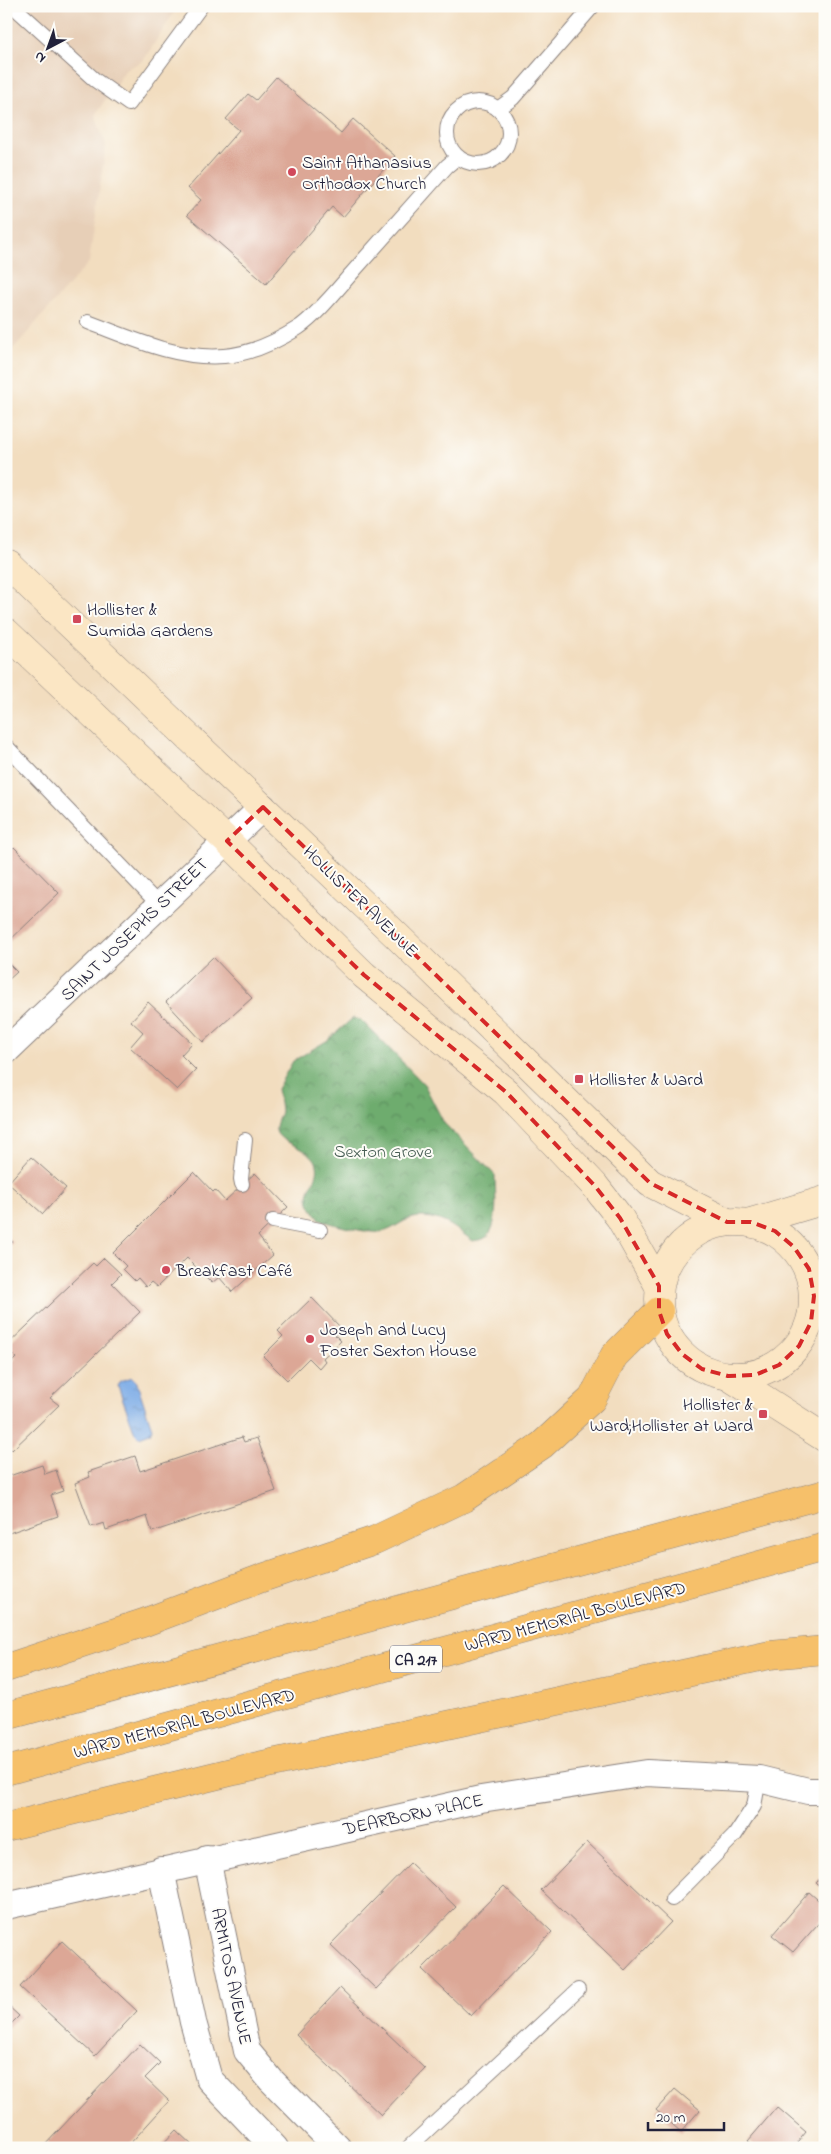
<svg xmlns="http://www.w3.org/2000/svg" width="831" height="2154" font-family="'Indie Flower',sans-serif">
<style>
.built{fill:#e7cfb7}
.forest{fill:url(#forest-crowns);stroke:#486754}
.water{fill:url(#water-ripples);stroke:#4f6690}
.building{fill:#dca796}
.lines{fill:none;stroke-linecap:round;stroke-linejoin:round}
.lane-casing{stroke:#8a807d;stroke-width:16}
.street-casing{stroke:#8a807d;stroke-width:28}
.secondary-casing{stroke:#8a807d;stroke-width:29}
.highway-casing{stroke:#8a807d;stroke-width:29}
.lane{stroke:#fff;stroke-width:14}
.street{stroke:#fff;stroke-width:26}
.secondary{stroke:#fbe6c4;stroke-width:28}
.highway{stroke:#f6c06b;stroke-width:28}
.marked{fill:none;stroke:#d62828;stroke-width:4;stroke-dasharray:10 6;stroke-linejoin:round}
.poi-dot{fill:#d1495b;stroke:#fdfcf7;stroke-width:2}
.labels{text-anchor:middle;stroke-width:4;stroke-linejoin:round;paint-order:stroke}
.shield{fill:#fdfcf7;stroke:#646373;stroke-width:1}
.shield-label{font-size:16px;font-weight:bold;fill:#22223b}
.poi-label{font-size:18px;fill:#22223b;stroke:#fdfcf7;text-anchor:start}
.street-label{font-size:18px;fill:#22223b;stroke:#fdfcf7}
.park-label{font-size:18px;fill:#465c53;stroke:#fdfcf7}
</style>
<defs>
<pattern id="forest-crowns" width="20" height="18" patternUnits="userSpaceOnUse" patternTransform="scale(1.25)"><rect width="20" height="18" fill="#6eac6e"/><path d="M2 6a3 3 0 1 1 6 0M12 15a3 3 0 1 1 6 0" fill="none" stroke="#5a8c5c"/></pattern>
<pattern id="water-ripples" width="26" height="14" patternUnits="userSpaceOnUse" patternTransform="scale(1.25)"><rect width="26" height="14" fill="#7cabe6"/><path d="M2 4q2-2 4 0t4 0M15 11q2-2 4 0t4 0" fill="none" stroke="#658bbc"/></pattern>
</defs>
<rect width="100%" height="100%" fill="#fdfcf7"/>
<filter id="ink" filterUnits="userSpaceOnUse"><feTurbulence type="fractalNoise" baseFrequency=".02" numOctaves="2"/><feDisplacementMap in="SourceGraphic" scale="10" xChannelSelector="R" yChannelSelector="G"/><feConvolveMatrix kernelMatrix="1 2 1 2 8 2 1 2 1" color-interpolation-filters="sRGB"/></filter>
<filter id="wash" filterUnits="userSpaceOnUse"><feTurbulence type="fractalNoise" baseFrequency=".0096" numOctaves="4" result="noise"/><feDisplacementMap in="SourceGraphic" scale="20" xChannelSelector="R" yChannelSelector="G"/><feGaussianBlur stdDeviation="1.12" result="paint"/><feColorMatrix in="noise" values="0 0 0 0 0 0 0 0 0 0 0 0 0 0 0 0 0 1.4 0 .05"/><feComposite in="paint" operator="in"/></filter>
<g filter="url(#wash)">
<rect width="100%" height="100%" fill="#f2ddbf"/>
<!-- built -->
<path class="built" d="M 6,6 L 178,6 L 143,61 L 126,69 L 95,115 L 106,145 L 89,262 L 6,357 Z"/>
<!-- forest -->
<path class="forest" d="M 353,1018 L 361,1020 L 424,1084 L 444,1123 L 495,1175 C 495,1191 500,1228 485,1238 C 482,1240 476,1240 473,1241 C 456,1229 445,1218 423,1217 C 403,1216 396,1230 381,1232 C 371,1234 326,1224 319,1218 C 316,1215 312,1209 310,1205 C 302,1187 323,1179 316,1162 C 310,1147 277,1143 276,1130 C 275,1124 280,1117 281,1111 C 281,1105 278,1096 277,1089 L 293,1061 L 328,1040 Z"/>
<!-- water -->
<path class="water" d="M 132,1377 L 136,1380 L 152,1428 L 150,1433 L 139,1437 L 135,1433 L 118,1386 L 121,1381 Z"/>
<g id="blocks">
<!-- building -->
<g class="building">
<path d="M 276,77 L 341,133 L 353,119 L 395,156 L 343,217 L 332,207 L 266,284 L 187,215 L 201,200 L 188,188 L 239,130 L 226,119 L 248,94 L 256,100 Z"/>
<path d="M 14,847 L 59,893 L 6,944 L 6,855 Z"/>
<path d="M 213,957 L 252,998 L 203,1042 L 166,1002 Z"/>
<path d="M 6,961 L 17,972 L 6,982 Z"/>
<path d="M 148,1002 L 192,1043 L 181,1055 L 196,1070 L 177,1090 L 130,1047 L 143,1032 L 131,1021 Z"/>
<path d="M 31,1157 L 66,1188 L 43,1214 L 8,1183 Z"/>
<path d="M 194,1172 L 213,1192 L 215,1190 L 225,1201 L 255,1173 L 288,1207 L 258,1236 L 273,1255 L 232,1292 L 219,1277 L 212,1283 L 187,1258 L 157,1287 L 151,1282 L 146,1287 L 138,1278 L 135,1281 L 123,1269 L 126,1266 L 113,1253 Z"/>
<path d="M 6,1236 L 13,1242 L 6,1249 Z"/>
<path d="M 104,1258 L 121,1274 L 112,1283 L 140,1312 L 50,1398 L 59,1405 L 12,1450 L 6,1444 L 6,1368 L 16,1358 L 6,1349 L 6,1346 L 93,1263 L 96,1266 Z"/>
<path d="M 312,1298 L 342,1329 L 335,1335 L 341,1341 L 323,1358 L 325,1361 L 319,1368 L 309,1358 L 287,1380 L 263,1356 L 283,1336 L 278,1331 Z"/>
<path d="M 242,1437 L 244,1442 L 257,1438 L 276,1491 L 152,1532 L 147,1516 L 106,1530 L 104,1523 L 91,1527 L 75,1483 L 90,1477 L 88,1472 L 135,1456 L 140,1471 Z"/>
<path d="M 42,1465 L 45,1474 L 56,1470 L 63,1491 L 51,1495 L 58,1516 L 6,1534 L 6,1477 Z"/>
<path d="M 587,1842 L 671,1922 L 625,1970 L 541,1890 Z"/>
<path d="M 410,1863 L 456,1907 L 376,1989 L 330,1945 Z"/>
<path d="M 825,1873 L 825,1891 L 816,1883 Z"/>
<path d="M 504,1886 L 552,1932 L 471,2016 L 422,1969 Z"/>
<path d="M 809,1892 L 825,1906 L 825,1916 L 793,1952 L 772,1935 Z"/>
<path d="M 62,1941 L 137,2011 L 95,2056 L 20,1987 Z"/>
<path d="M 340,1988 L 425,2069 L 381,2115 L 296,2035 Z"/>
<path d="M 6,2004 L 19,2016 L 6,2029 Z"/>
<path d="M 140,2044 L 160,2063 L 145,2078 L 169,2101 L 126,2148 L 42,2148 Z"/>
<path d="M 675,2089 L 700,2110 L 681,2132 L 656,2110 Z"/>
<path d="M 777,2107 L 806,2132 L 793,2148 L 756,2148 L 748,2141 Z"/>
<path d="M 176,2130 L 195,2148 L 159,2148 Z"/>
</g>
</g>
</g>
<g filter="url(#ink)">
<use href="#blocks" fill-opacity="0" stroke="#8a807d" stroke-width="1"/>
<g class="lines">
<!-- lane casing -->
<g class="lane-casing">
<g id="lane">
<path d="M 13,6 L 95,80 L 129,104 L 201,6"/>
<circle cx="478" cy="133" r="31"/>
<path d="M 498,109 L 513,98 L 593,6"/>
<path d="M 88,322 C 131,338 177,360 224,356 C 250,354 276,342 298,328 C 315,317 337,290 351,274 C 383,238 415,202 447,166 L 458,157"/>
<path d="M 6,746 L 159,905"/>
<path d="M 242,1184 L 241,1179 L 245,1140"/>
<path d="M 273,1221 L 320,1230"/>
<path d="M 672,1899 L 735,1835 L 754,1806 L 759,1779"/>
<path d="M 408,2148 L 578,1990"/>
</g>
</g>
<!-- street casing -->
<g class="street-casing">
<g id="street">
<path d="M 6,1051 L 263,807"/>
<path d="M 207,1859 L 247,2051 L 271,2080 L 338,2148"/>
<path d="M 161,1870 L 193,2022 L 209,2079 L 275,2148"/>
<path d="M 6,1906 L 481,1799 L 647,1773 L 759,1779 L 808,1791 L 825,1791"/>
</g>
</g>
<!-- secondary casing -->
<g class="secondary-casing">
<g id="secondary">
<path d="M 6,563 L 397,936 L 650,1183 L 727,1222"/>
<path d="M 6,632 L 227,841 L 364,975 L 506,1092 L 595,1186 L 620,1218 L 659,1286"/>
<circle cx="736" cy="1299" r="77"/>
<path d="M 751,1222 L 825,1200"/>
<path d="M 728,1376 L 825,1438"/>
</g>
</g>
<!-- highway casing -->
<g class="highway-casing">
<g id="highway">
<path d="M 6,1668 L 143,1623 L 262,1578 L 375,1540 L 464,1498 L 542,1445 L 592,1399 L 614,1356 L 659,1311"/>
<path d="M 6,1716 L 825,1494"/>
<path d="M 6,1771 L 825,1547"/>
<path d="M 6,1827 L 235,1771 L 770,1655 L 825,1650"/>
</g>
</g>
<!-- lane -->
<use href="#lane" class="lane"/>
<!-- street -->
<use href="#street" class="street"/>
<!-- secondary -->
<use href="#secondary" class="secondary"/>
<!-- highway -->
<use href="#highway" class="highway"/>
</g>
</g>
<!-- marked area -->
<path class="marked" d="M 263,807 L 650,1183 L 727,1222 L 751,1222 L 775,1231 L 794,1247 L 809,1269 L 814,1296 L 811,1322 L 799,1346 L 779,1365 L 755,1375 L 728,1376 L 702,1369 L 682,1354 L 667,1334 L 659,1311 L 659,1286 L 620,1218 L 595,1186 L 506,1092 L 364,975 L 227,841 Z"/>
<!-- markers -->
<g class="poi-dot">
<circle cx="292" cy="172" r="5"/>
<rect x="72" y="614" width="10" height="10" rx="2.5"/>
<rect x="574" y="1074" width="10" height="10" rx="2.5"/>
<circle cx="166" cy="1270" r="5"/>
<circle cx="310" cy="1339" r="5"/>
<rect x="758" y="1409" width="10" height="10" rx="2.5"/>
</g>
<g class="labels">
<!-- shield labels -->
<rect class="shield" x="390" y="1645.5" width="52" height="27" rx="4"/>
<g class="shield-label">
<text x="416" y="1665">CA 217</text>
</g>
<!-- poi labels -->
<g class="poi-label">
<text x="302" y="168">Saint Athanasius<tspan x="302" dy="21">Orthodox Church</tspan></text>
<text x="87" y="615">Hollister &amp;<tspan x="87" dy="21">Sumida Gardens</tspan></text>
<text x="589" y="1085">Hollister &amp; Ward</text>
<text x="176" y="1276">Breakfast Café</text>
<text x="320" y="1335">Joseph and Lucy<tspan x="320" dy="21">Foster Sexton House</tspan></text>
<text x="753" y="1410" text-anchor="end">Hollister &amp;<tspan x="753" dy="21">Ward;Hollister at Ward</tspan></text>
</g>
<!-- street labels -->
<g class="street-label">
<text transform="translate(361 901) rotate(44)" y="6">HOLLISTER AVENUE</text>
<text transform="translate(134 929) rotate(-44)" y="6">SAINT JOSEPHS STREET</text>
<text transform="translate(575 1616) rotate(-15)" y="6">WARD MEMORIAL BOULEVARD</text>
<text transform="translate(184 1723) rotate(-15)" y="6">WARD MEMORIAL BOULEVARD</text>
<text transform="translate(413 1814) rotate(-12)" y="6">DEARBORN PLACE</text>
<text transform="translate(232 1976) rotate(78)" y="6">ARMITOS AVENUE</text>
</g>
<!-- park labels -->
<g class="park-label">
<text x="383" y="1157">Sexton Grove</text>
</g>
</g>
<!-- margin -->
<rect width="831" height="2154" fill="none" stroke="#fdfcf7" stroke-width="25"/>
<!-- north arrow -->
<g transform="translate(48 48) rotate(221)" stroke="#fdfcf7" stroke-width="4" paint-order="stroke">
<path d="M0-4L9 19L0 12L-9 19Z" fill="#22223b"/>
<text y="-8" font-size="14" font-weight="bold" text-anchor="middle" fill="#22223b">N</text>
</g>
<!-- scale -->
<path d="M648 2122v8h76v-8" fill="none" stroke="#22223b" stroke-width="2.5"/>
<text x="656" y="2122" font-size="15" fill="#22223b" stroke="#fdfcf7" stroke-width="4" paint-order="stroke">20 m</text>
</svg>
